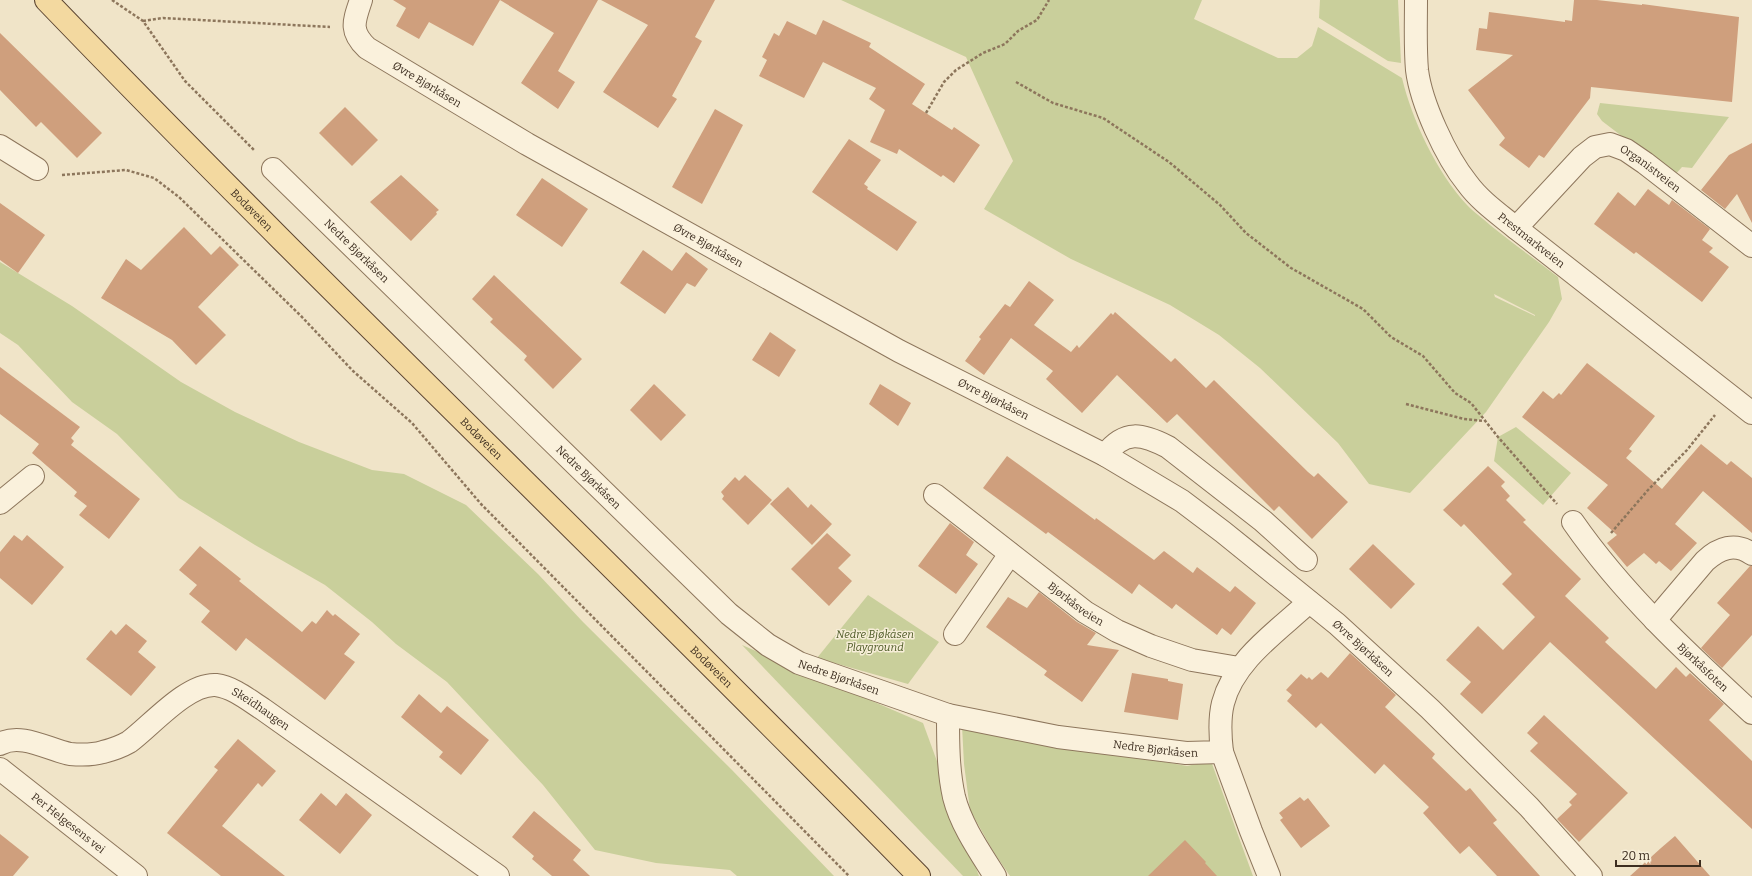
<svg xmlns="http://www.w3.org/2000/svg" width="1752" height="876" font-family="Bitter,serif">
<style>
.green{fill:#c9cf9b;fill-rule:evenodd}
.building{fill:#cf9f7d}
.lines{fill:none;stroke-linecap:round;stroke-linejoin:round}
.street-casing{stroke:#8d765c;stroke-width:24}
.primary-casing{stroke:#5b4430;stroke-width:24}
.path{stroke:#8d765c;stroke-width:2.5;stroke-dasharray:3 2;stroke-linecap:butt}
.street{stroke:#faf1dc;stroke-width:22}
.primary{stroke:#f3d9a0;stroke-width:22}
.labels{text-anchor:middle;stroke-width:3;stroke-linejoin:round;paint-order:stroke}
.street-label{font-size:11px;fill:#3d2e20;stroke:#f7eed8}
.park-label{font-size:11px;font-style:italic;fill:#4d5a26;stroke:#f7eed8}
</style>
<rect width="100%" height="100%" fill="#f0e4c8"/>
<!-- green -->
<g class="green">
<path d="M 841,0 L 1202,0 L 1194,19 L 1278,58 L 1297,58 L 1312,46 L 1318,27 L 1402,78 C 1412,120 1437,173 1467,205 C 1473,212 1483,218 1490,225 C 1512,243 1536,260 1558,277 L 1562,299 L 1549,322 L 1486,412 L 1410,493 L 1369,484 L 1338,443 L 1260,368 L 1219,335 L 1170,305 L 1071,259 L 984,209 L 1013,161 L 966,57 ZM 1494,294 L 1535,315 L 1535,316 L 1495,297 Z"/>
<path d="M 1320,0 L 1398,0 L 1401,63 L 1388,61 L 1319,18 Z"/>
<path d="M 1600,103 L 1729,117 L 1692,168 L 1682,167 L 1674,176 L 1602,121 L 1597,114 Z"/>
<path d="M 0,262 L 72,306 L 181,382 L 235,412 L 299,442 L 372,470 L 404,474 L 466,505 L 538,574 L 583,622 L 732,770 L 834,876 L 737,876 L 730,870 L 656,863 L 595,850 L 543,785 L 447,682 L 396,644 L 372,622 L 325,585 L 255,545 L 179,498 L 117,434 L 72,402 L 18,345 L 0,333 Z"/>
<path d="M 1516,427 L 1571,473 L 1543,505 L 1494,461 L 1498,437 Z"/>
<path d="M 868,595 L 939,642 L 908,684 L 817,658 Z"/>
<path d="M 742,645 L 923,723 L 979,876 L 963,876 Z"/>
<path d="M 962,726 L 1187,766 L 1211,761 L 1253,876 L 1010,876 L 993,851 L 970,810 L 964,764 Z"/>
</g>
<!-- building -->
<g class="building">
<path d="M 393,0 L 500,0 L 473,46 L 429,22 L 419,39 L 396,26 L 406,8 Z"/>
<path d="M 500,0 L 598,0 L 558,71 L 575,82 L 558,109 L 521,83 L 554,33 Z"/>
<path d="M 601,0 L 715,0 L 695,37 L 702,41 L 672,96 L 677,99 L 658,128 L 603,92 L 648,25 Z"/>
<path d="M 1574,0 L 1597,0 L 1642,5 L 1642,4 L 1739,17 L 1732,102 L 1591,87 L 1590,98 L 1544,158 L 1539,155 L 1529,168 L 1499,145 L 1505,138 L 1468,90 L 1513,55 L 1476,50 L 1479,28 L 1487,29 L 1489,12 L 1565,22 L 1565,20 L 1572,21 Z"/>
<path d="M 823,20 L 871,43 L 869,47 L 925,84 L 912,104 L 952,130 L 954,127 L 980,145 L 954,183 L 943,175 L 941,177 L 899,149 L 897,154 L 870,142 L 885,110 L 869,99 L 876,88 L 823,62 L 804,98 L 759,76 L 767,60 L 762,57 L 774,33 L 779,36 L 787,21 L 816,35 Z"/>
<path d="M 0,33 L 102,133 L 77,158 L 41,122 L 36,127 L 0,90 Z"/>
<path d="M 345,107 L 378,140 L 352,166 L 319,133 Z"/>
<path d="M 715,109 L 743,125 L 702,204 L 672,187 Z"/>
<path d="M 849,139 L 881,160 L 864,184 L 868,187 L 867,189 L 917,222 L 897,251 L 812,192 Z"/>
<path d="M 1752,143 L 1752,223 L 1737,194 L 1725,209 L 1701,190 L 1729,155 Z"/>
<path d="M 401,175 L 439,210 L 436,212 L 437,214 L 411,241 L 370,202 Z"/>
<path d="M 542,178 L 588,209 L 562,247 L 516,215 Z"/>
<path d="M 1648,189 L 1669,205 L 1672,200 L 1710,229 L 1702,240 L 1713,248 L 1709,252 L 1729,267 L 1702,302 L 1636,252 L 1634,254 L 1594,224 L 1618,192 L 1635,206 Z"/>
<path d="M 0,203 L 45,235 L 18,273 L 0,260 Z"/>
<path d="M 184,227 L 211,255 L 220,246 L 239,265 L 198,307 L 226,335 L 196,365 L 172,340 L 101,298 L 126,259 L 141,270 Z"/>
<path d="M 643,250 L 672,271 L 686,252 L 708,269 L 695,287 L 687,283 L 665,314 L 620,283 Z"/>
<path d="M 494,275 L 582,359 L 553,389 L 524,360 L 527,356 L 490,322 L 493,319 L 472,299 Z"/>
<path d="M 1029,281 L 1054,300 L 1034,325 L 1071,352 L 1077,345 L 1079,348 L 1111,313 L 1113,315 L 1115,312 L 1171,362 L 1175,358 L 1206,388 L 1214,380 L 1308,472 L 1314,477 L 1318,473 L 1348,502 L 1312,539 L 1279,506 L 1274,511 L 1177,414 L 1167,423 L 1117,375 L 1082,413 L 1046,379 L 1053,371 L 1011,338 L 984,375 L 965,361 L 981,339 L 979,337 L 1005,304 L 1010,307 Z"/>
<path d="M 770,332 L 796,350 L 779,377 L 752,360 Z"/>
<path d="M 1587,363 L 1655,416 L 1629,449 L 1632,451 L 1626,458 L 1662,489 L 1701,444 L 1727,465 L 1731,461 L 1752,478 L 1752,533 L 1703,491 L 1675,524 L 1697,543 L 1671,571 L 1659,561 L 1656,564 L 1644,553 L 1627,567 L 1607,543 L 1617,535 L 1587,508 L 1608,485 L 1522,417 L 1543,391 L 1553,399 L 1559,393 L 1561,395 Z"/>
<path d="M 0,367 L 80,427 L 71,438 L 74,441 L 71,445 L 140,499 L 109,539 L 79,515 L 87,506 L 74,496 L 77,492 L 32,453 L 39,444 L 0,414 Z"/>
<path d="M 654,384 L 686,415 L 661,441 L 630,410 Z"/>
<path d="M 880,384 L 911,403 L 898,426 L 869,404 Z"/>
<path d="M 1007,456 L 1095,520 L 1096,518 L 1154,560 L 1164,551 L 1193,573 L 1197,567 L 1230,592 L 1235,586 L 1256,603 L 1231,635 L 1222,628 L 1217,635 L 1176,604 L 1172,609 L 1139,584 L 1132,594 L 1048,532 L 1046,534 L 983,488 Z"/>
<path d="M 1488,466 L 1505,482 L 1501,486 L 1510,496 L 1506,500 L 1526,520 L 1523,522 L 1581,579 L 1565,596 L 1609,638 L 1605,642 L 1656,689 L 1676,667 L 1686,677 L 1690,673 L 1724,704 L 1709,720 L 1752,761 L 1752,829 L 1550,642 L 1482,714 L 1460,694 L 1471,682 L 1446,660 L 1478,626 L 1503,650 L 1535,617 L 1502,584 L 1512,574 L 1464,524 L 1461,527 L 1443,510 Z"/>
<path d="M 745,475 L 772,500 L 748,525 L 722,499 L 724,496 L 721,492 L 735,477 L 739,481 Z"/>
<path d="M 788,487 L 808,508 L 811,504 L 832,524 L 812,545 L 770,504 Z"/>
<path d="M 950,523 L 974,542 L 966,555 L 978,564 L 956,594 L 918,566 Z"/>
<path d="M 827,533 L 851,555 L 838,568 L 852,581 L 829,606 L 791,569 Z"/>
<path d="M 14,535 L 22,541 L 27,535 L 64,567 L 32,605 L 0,578 L 0,552 Z"/>
<path d="M 1373,544 L 1415,584 L 1391,609 L 1349,569 Z"/>
<path d="M 200,546 L 241,579 L 239,581 L 302,632 L 312,621 L 316,624 L 327,610 L 333,616 L 335,614 L 360,634 L 344,654 L 355,662 L 325,700 L 246,638 L 236,651 L 201,622 L 210,611 L 189,594 L 197,585 L 179,570 Z"/>
<path d="M 1750,566 L 1752,566 L 1752,635 L 1722,668 L 1701,648 L 1730,615 L 1717,603 Z"/>
<path d="M 1039,592 L 1077,622 L 1096,633 L 1087,645 L 1119,650 L 1082,702 L 1044,675 L 1047,671 L 986,627 L 1008,597 L 1027,608 Z"/>
<path d="M 126,624 L 147,641 L 138,652 L 156,667 L 131,696 L 86,659 L 111,630 L 116,635 Z"/>
<path d="M 1350,653 L 1396,695 L 1385,707 L 1435,754 L 1432,758 L 1466,791 L 1470,788 L 1497,820 L 1493,823 L 1540,876 L 1497,876 L 1469,846 L 1460,854 L 1423,813 L 1429,807 L 1384,764 L 1375,774 L 1321,723 L 1316,728 L 1287,701 L 1292,695 L 1286,690 L 1301,674 L 1307,679 L 1309,677 L 1312,680 L 1321,672 L 1328,678 Z"/>
<path d="M 1132,673 L 1168,679 L 1168,681 L 1183,684 L 1178,720 L 1124,712 Z"/>
<path d="M 419,694 L 441,713 L 447,706 L 489,740 L 461,775 L 439,757 L 443,752 L 401,717 Z"/>
<path d="M 1544,715 L 1628,793 L 1579,842 L 1557,819 L 1572,805 L 1569,802 L 1577,794 L 1530,751 L 1538,743 L 1527,733 Z"/>
<path d="M 238,739 L 276,771 L 262,787 L 258,783 L 222,826 L 285,876 L 221,876 L 167,833 L 218,770 L 214,767 Z"/>
<path d="M 321,793 L 336,806 L 346,793 L 372,815 L 340,854 L 299,820 Z"/>
<path d="M 1300,797 L 1304,801 L 1308,798 L 1330,826 L 1301,848 L 1280,820 L 1283,818 L 1279,813 Z"/>
<path d="M 534,811 L 581,850 L 573,860 L 590,876 L 552,876 L 532,859 L 534,856 L 512,837 Z"/>
<path d="M 0,834 L 29,857 L 13,876 L 0,876 Z"/>
<path d="M 1675,836 L 1710,876 L 1630,876 L 1661,848 Z"/>
<path d="M 1185,840 L 1206,862 L 1205,863 L 1217,876 L 1148,876 Z"/>
</g>
<g class="lines">
<!-- street casing -->
<g class="street-casing">
<g id="street">
<path id="s1" d="M 361,0 C 354,21 349,31 367,48 L 527,144 L 899,351 L 1105,455 L 1182,501 L 1223,532 L 1337,624 L 1430,709 L 1529,807 L 1591,876"/>
<path id="s2" d="M 1416,0 C 1416,23 1415,47 1417,70 C 1421,103 1446,157 1467,183 C 1480,201 1499,214 1516,228 L 1752,413"/>
<path d="M 0,146 L 37,169"/>
<path id="s3" d="M 273,169 L 729,614 L 768,645 L 799,663 L 948,715 L 1058,737 L 1186,753 L 1222,752 C 1220,735 1219,719 1223,703 C 1234,660 1278,631 1309,602"/>
<path id="s4" d="M 1516,228 L 1582,157 L 1595,147 L 1610,144 L 1626,150 L 1645,163 L 1752,246"/>
<path d="M 1105,455 C 1125,429 1142,434 1168,447 L 1263,521 L 1306,560"/>
<path id="s5" d="M 935,495 L 1085,612 L 1117,631 L 1151,646 L 1192,660 L 1239,668"/>
<path d="M 0,503 L 33,476"/>
<path id="s6" d="M 1573,522 C 1623,594 1688,654 1752,713"/>
<path d="M 1655,620 L 1705,561 C 1719,548 1735,542 1752,554"/>
<path d="M 955,634 L 1010,554"/>
<path d="M 948,715 C 948,743 948,770 954,797 C 961,825 980,852 995,876"/>
<path id="s7" d="M 0,744 C 21,732 49,750 70,754 C 81,755 93,755 103,752 C 111,750 122,746 129,742 C 151,726 187,683 216,685 C 233,687 250,701 264,710 L 498,876"/>
<path d="M 1222,752 L 1251,831 L 1269,876"/>
<path id="s8" d="M 0,769 L 136,876"/>
</g>
</g>
<!-- primary casing -->
<g class="primary-casing">
<g id="primary">
<path id="s9" d="M 46,0 C 332,297 631,581 919,876"/>
</g>
</g>
<!-- path -->
<g class="path">
<path d="M 112,0 L 143,21 L 185,81 L 255,151"/>
<path d="M 143,21 L 163,18 L 330,27"/>
<path d="M 1016,82 L 1053,103 L 1103,118 L 1169,162 L 1220,205 L 1246,233 L 1291,268 L 1363,309 L 1391,337 L 1423,356 L 1455,393 L 1471,403 L 1498,437 L 1557,504"/>
<path d="M 926,113 L 944,82 L 956,70 L 983,53 L 1005,44 L 1018,31 L 1037,20 L 1049,0"/>
<path d="M 62,175 L 126,170 L 154,178 L 179,197 L 302,317 L 353,371 L 412,423 L 481,504 L 849,876"/>
<path d="M 1406,404 L 1464,419 L 1484,421"/>
<path d="M 1611,533 L 1648,490 L 1687,450 L 1715,415"/>
</g>
<!-- street -->
<use href="#street" class="street"/>
<!-- primary -->
<use href="#primary" class="primary"/>
</g>
<g class="labels">
<!-- street labels -->
<g class="street-label">
<text dy="4" stroke="none"><textPath href="#s1" startOffset="123">Øvre Bjørkåsen</textPath></text>
<text dy="4" stroke="none"><textPath href="#s4" startOffset="176">Organistveien</textPath></text>
<text dy="4" stroke="none"><textPath href="#s9" startOffset="294">Bodøveien</textPath></text>
<text dy="4" stroke="none"><textPath href="#s2" startOffset="281">Prestmarkveien</textPath></text>
<text dy="4" stroke="none"><textPath href="#s1" startOffset="447">Øvre Bjørkåsen</textPath></text>
<text dy="4" stroke="none"><textPath href="#s3" startOffset="117">Nedre Bjørkåsen</textPath></text>
<text dy="4" stroke="none"><textPath href="#s1" startOffset="771">Øvre Bjørkåsen</textPath></text>
<text dy="4" stroke="none"><textPath href="#s9" startOffset="618">Bodøveien</textPath></text>
<text dy="4" stroke="none"><textPath href="#s3" startOffset="441">Nedre Bjørkåsen</textPath></text>
<text dy="4" stroke="none"><textPath href="#s5" startOffset="178">Bjørkåsveien</textPath></text>
<text dy="4" stroke="none"><textPath href="#s1" startOffset="1219">Øvre Bjørkåsen</textPath></text>
<text dy="4" stroke="none"><textPath href="#s9" startOffset="942">Bodøveien</textPath></text>
<text dy="4" stroke="none"><textPath href="#s6" startOffset="195">Bjørkåsfoten</textPath></text>
<text dy="4" stroke="none"><textPath href="#s3" startOffset="765">Nedre Bjørkåsen</textPath></text>
<text dy="4" stroke="none"><textPath href="#s7" startOffset="291">Skeidhaugen</textPath></text>
<text dy="4" stroke="none"><textPath href="#s3" startOffset="1091">Nedre Bjørkåsen</textPath></text>
<text dy="4" stroke="none"><textPath href="#s8" startOffset="87">Per Helgesens vei</textPath></text>
</g>
<!-- park labels -->
<g class="park-label">
<text x="875" y="638">Nedre Bjøkåsen<tspan x="875" dy="13">Playground</tspan></text>
</g>
</g>
<!-- scale -->
<path d="M1616 860v6h84v-6" fill="none" stroke="#3d2e20" stroke-width="2"/>
<text x="1622" y="860" font-size="12" fill="#3d2e20" stroke="#f7eed8" stroke-width="3" paint-order="stroke">20 m</text>
</svg>
